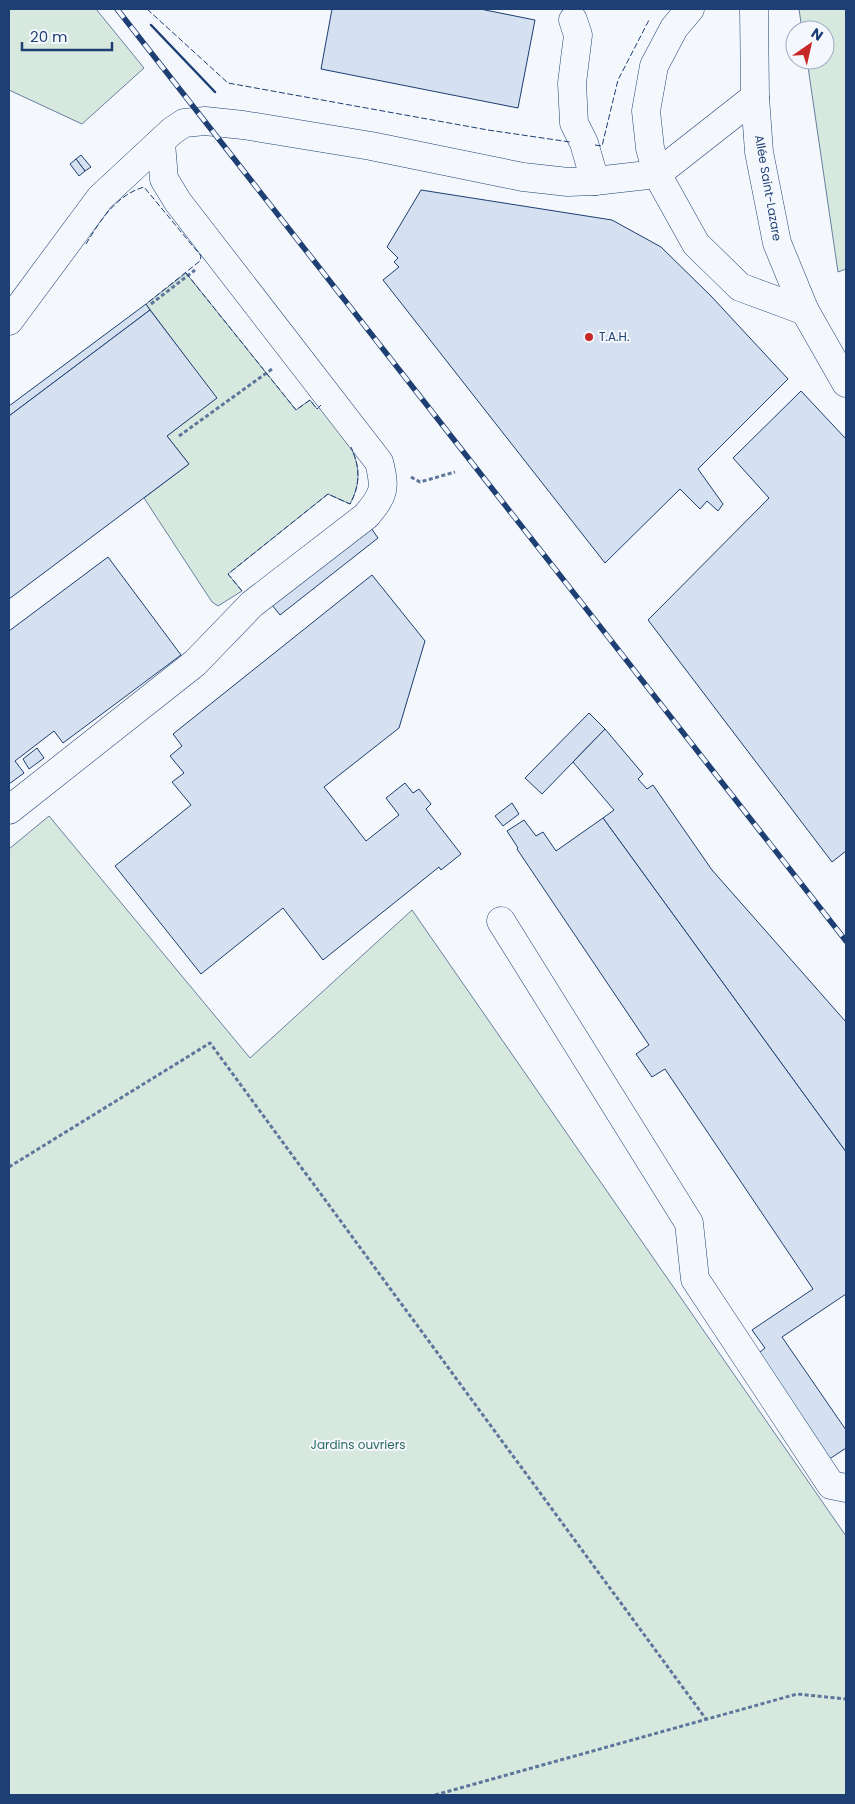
<svg xmlns="http://www.w3.org/2000/svg" width="855" height="1804" font-family="Poppins,sans-serif">
<style>
.green{fill:#d7e8df;stroke:#687fa3}
.building{fill:#d5e0f0;stroke:#1d3f73}
.lines{fill:none;stroke-linecap:round;stroke-linejoin:round}
.minor-casing{stroke:#1d3f73;stroke-width:29}
.path{stroke:#5e769c;stroke-width:3;stroke-dasharray:4 2.5;stroke-linecap:butt}
.minor{stroke:#f4f7fb;stroke-width:28}
.rail-casing{stroke:#1d3f73;stroke-width:5.5}
.rail{stroke:#f4f7fb;stroke-width:4;stroke-dasharray:11;stroke-linecap:butt}
.fence{stroke:#1d3f73;stroke-width:1;stroke-dasharray:6 2.5;stroke-linecap:butt}
.wall{stroke:#1d3f73;stroke-width:2.5}
.poi-dot{fill:#c62828;stroke:#f4f7fb;stroke-width:2}
.labels{text-anchor:middle;stroke-width:4;stroke-linejoin:round;paint-order:stroke}
.street-label{font-size:12px;fill:#1d3f73;stroke:#f4f7fb}
.poi-label{font-size:12px;fill:#1d3f73;stroke:#f4f7fb;text-anchor:start}
.park-label{font-size:12px;fill:#2c6c60;stroke:#f4f7fb}
</style>
<rect width="100%" height="100%" fill="#f4f7fb"/>
<!-- green -->
<g class="green">
<path d="M 9,9 L 96,9 L 144,68 L 82,124 L 9,90 Z"/>
<path d="M 799,9 L 846,9 L 846,269 L 838,272 L 807,60 L 825,60 L 825,30 L 802,30 Z"/>
<path d="M 186,273 L 296,410 L 310,400 L 317,409 L 321,405 C 344,436 372,463 350,504 L 328,494 L 228,574 L 242,591 L 218,606 L 212,602 L 144,498 L 189,464 L 167,436 L 216,398 L 146,304 Z"/>
<path d="M 49,816 L 250,1058 L 412,910 L 846,1536 L 846,1795 L 9,1795 L 9,849 Z"/>
</g>
<!-- building -->
<g class="building">
<path d="M 332,9 L 480,9 L 535,20 L 518,108 L 321,69 Z"/>
<path d="M 81,155 L 91,167 L 85,171 L 76,159 Z"/>
<path d="M 76,159 L 85,171 L 79,176 L 70,164 Z"/>
<path d="M 421,190 L 612,220 L 661,247 L 711,296 L 788,379 L 698,469 L 723,504 L 718,511 L 707,501 L 700,509 L 680,489 L 605,563 L 383,280 L 399,267 L 394,262 L 398,258 L 387,247 Z"/>
<path d="M 146,304 L 150,310 L 9,416 L 9,406 Z"/>
<path d="M 150,310 L 217,398 L 167,436 L 189,464 L 9,599 L 9,416 Z"/>
<path d="M 801,391 L 846,439 L 846,851 L 832,862 L 648,620 L 769,498 L 733,458 Z"/>
<path d="M 371,528 L 378,538 L 280,615 L 272,605 Z"/>
<path d="M 108,557 L 181,655 L 63,743 L 54,731 L 15,761 L 24,773 L 9,784 L 9,631 Z"/>
<path d="M 372,575 L 425,641 L 399,728 L 324,787 L 366,841 L 399,815 L 386,798 L 405,783 L 413,793 L 419,789 L 431,804 L 426,809 L 461,854 L 441,870 L 439,867 L 323,960 L 283,908 L 201,974 L 115,866 L 191,805 L 172,782 L 184,773 L 170,756 L 182,746 L 173,734 Z"/>
<path d="M 589,713 L 605,729 L 542,794 L 525,778 Z"/>
<path d="M 605,729 L 643,774 L 638,779 L 647,789 L 653,785 L 712,870 L 846,1022 L 846,1152 L 603,818 L 614,810 L 573,762 Z"/>
<path d="M 37,748 L 44,758 L 29,769 L 23,759 Z"/>
<path d="M 512,803 L 519,814 L 503,826 L 495,816 Z"/>
<path d="M 603,818 L 846,1152 L 846,1294 L 782,1337 L 846,1430 L 846,1448 L 828,1460 L 755,1356 L 765,1348 L 752,1330 L 813,1289 L 665,1069 L 652,1077 L 636,1054 L 649,1045 L 517,849 L 518,848 L 507,831 L 524,820 L 536,836 L 543,832 L 556,851 Z"/>
</g>
<g class="lines">
<!-- minor casing -->
<g class="minor-casing">
<g id="minor">
<path d="M 690,9 L 674,28 L 654,66 L 646,111 L 650,148 L 657,174 L 696,244 L 740,287 L 805,311"/>
<path d="M 754,9 L 755,97 L 759,152 L 777,243 L 805,311 L 846,383"/>
<path d="M 573,20 L 578,35 L 572,83 L 574,123 L 584,143 L 595,181"/>
<path d="M 9,321 L 100,198 L 172,131 L 184,123 L 205,121 L 243,125 L 371,146 L 523,177 L 568,182 L 595,181 L 657,174 L 755,97"/>
<path d="M 9,810 L 195,663 L 252,604 L 366,516 C 384,495 386,489 379,462 L 178,202 L 164,179 L 161,143"/>
<path d="M 501,921 L 689,1223 L 695,1279 L 831,1485 L 846,1488"/>
</g>
</g>
<!-- path -->
<g class="path">
<path d="M 151,304 L 195,270"/>
<path d="M 179,436 L 272,369"/>
<path d="M 411,477 L 420,482 L 455,472"/>
<path d="M 9,1167 L 210,1043 L 706,1719"/>
<path d="M 435,1795 L 797,1694 L 846,1699"/>
</g>
<!-- minor -->
<use href="#minor" class="minor"/>
<!-- rail casing -->
<g class="rail-casing">
<path id="rail" d="M 117,9 L 846,941"/>
</g>
<!-- rail -->
<use href="#rail" class="rail"/>
<!-- fence -->
<g class="fence">
<path d="M 147,9 L 228,83 L 488,130 L 570,142"/>
<path d="M 595,145 L 602,146 L 618,80 L 649,20"/>
<path d="M 86,244 C 100,221 116,195 144,187 L 201,256 L 200,261 L 146,304"/>
<path d="M 186,273 L 296,410 L 310,400 L 317,409 L 321,405 L 322,407"/>
<path d="M 242,591 L 228,574 L 328,494 L 350,504 C 361,484 360,467 351,447"/>
</g>
<!-- wall -->
<path class="wall" d="M 151,25 L 215,92"/>
</g>
<!-- markers -->
<circle class="poi-dot" cx="589" cy="337" r="5"/>
<g class="labels">
<!-- street labels -->
<g class="street-label">
<text transform="translate(768 188) rotate(80)" y="4">Allée Saint-Lazare</text>
</g>
<!-- poi labels -->
<g class="poi-label">
<text x="599" y="341">T.A.H.</text>
</g>
<!-- park labels -->
<g class="park-label">
<text x="358" y="1449">Jardins ouvriers</text>
</g>
</g>
<!-- border -->
<rect width="855" height="1804" fill="none" stroke="#1d3f73" stroke-width="20"/>
<!-- north arrow -->
<g transform="translate(810 45) rotate(34)"><circle r="24" fill="#f4f7fb" stroke="#9eadc5"/>
<path d="M0-4L9 19L0 12L-9 19Z" fill="#c62828"/>
<text y="-8" font-size="14" font-weight="bold" text-anchor="middle" fill="#1d3f73">N</text>
</g>
<!-- scale -->
<path d="M22 42v8h90v-8" fill="none" stroke="#1d3f73" stroke-width="2.5"/>
<text x="30" y="42" font-size="15" fill="#1d3f73" stroke="#f4f7fb" stroke-width="4" paint-order="stroke">20 m</text>
</svg>
